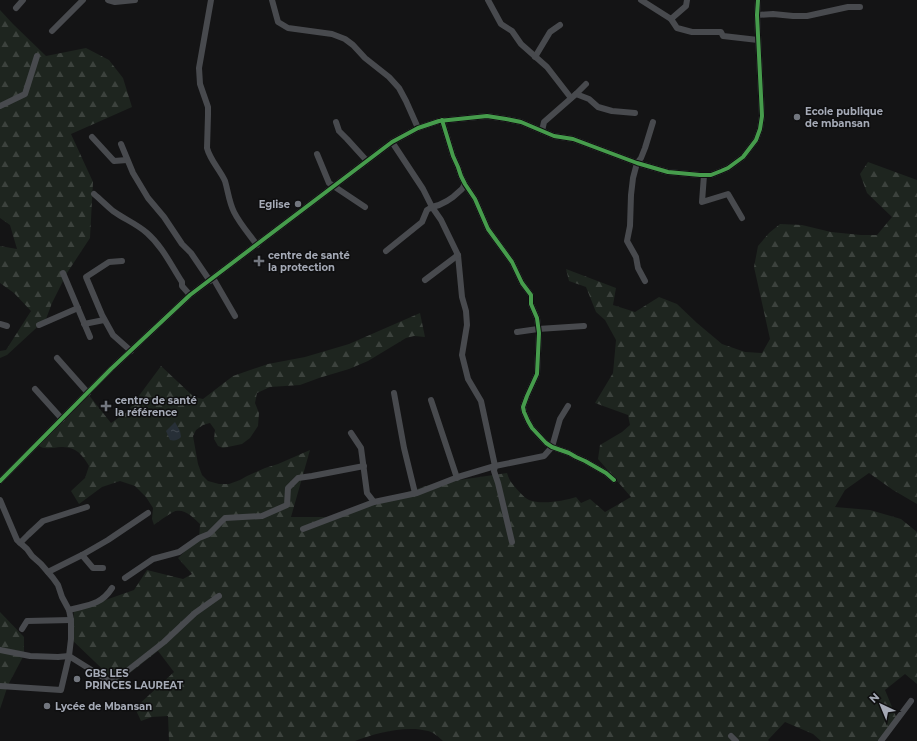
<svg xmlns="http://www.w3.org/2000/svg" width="917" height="741" font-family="Montserrat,sans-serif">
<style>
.forest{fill:url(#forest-firs)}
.water{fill:url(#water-ripples)}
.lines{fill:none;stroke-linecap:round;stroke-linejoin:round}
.street{stroke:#484a4e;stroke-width:6}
.cycleway-casing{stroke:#0f0f10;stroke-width:6}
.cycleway{stroke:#469c4c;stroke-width:4}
.poi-dot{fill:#72767e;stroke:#0f0f10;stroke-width:1.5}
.labels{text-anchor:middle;stroke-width:3;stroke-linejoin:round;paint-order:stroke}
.poi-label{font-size:10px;font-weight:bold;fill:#a5aab6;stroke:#0f0f10;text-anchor:start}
</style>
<defs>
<pattern id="forest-firs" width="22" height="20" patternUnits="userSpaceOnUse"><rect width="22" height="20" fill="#1e251f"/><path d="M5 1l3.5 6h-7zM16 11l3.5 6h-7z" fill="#3c423d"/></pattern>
<pattern id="water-ripples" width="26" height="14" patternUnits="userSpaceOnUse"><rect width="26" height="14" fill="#272f37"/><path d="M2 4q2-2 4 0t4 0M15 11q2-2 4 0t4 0" fill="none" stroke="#434a52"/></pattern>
</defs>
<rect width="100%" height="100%" fill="#141415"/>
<!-- forest -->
<g class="forest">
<path d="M 0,10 L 13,24 L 46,56 L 86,48 L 109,60 L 123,78 L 132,107 L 71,134 L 93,182 L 90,238 L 67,273 L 52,303 L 46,319 L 7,355 L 0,358 L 0,351 L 6,350 L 31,311 L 14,293 L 0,283 L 0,246 L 17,249 L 10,225 L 0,218 Z"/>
<path d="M 868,162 L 917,180 L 917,504 L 893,490 L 869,473 L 845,490 L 835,507 L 870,510 L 901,519 L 917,532 L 917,684 L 905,674 L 885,690 L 897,719 L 882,741 L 821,741 L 813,734 L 785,722 L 768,740 L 769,741 L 443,741 C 439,737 433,732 428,731 C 407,725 375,733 355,741 L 169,741 L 168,716 L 152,717 L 141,721 L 135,708 L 174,672 L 158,651 L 117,683 L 71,639 L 74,611 L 134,590 L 147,570 L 183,579 L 192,574 L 178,558 L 199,538 L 200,524 C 194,518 185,509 176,511 C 173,511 158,522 154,525 L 152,519 L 153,508 L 146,497 L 135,486 L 120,481 L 102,487 L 79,504 L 71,491 L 85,478 L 89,466 C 83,455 75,446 61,447 C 56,447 50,449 45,448 C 42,448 39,446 36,444 L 88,394 L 111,423 L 127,412 L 161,366 L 194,397 L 203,399 L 233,376 L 268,364 L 305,357 L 349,344 L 420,313 L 425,337 L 414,336 L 406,338 L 368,361 L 349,369 L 319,378 L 300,385 L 270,387 L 257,393 L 255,403 L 259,413 L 258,426 L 250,438 L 242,444 L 223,448 L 218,446 L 214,439 L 215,430 L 210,423 L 203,425 L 196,430 L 193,436 L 198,464 L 202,475 L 208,481 L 219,484 L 229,484 L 240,480 L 247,476 L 265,468 L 278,464 L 310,450 L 291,517 L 330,517 L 432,484 L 507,473 C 508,476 509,479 511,482 C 514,486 524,498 529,500 C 541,505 564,501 576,497 L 581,503 L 590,499 L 605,512 L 631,497 L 598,459 L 600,445 L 622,432 L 630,425 L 628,415 L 595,403 L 613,373 L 616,340 L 605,320 L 596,312 L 586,287 L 569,281 L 566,269 L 616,288 L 613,305 L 635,312 L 659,297 L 677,304 L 697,323 L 722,344 L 745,352 L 762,353 L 770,339 L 754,267 L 758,246 L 769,233 L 780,224 L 802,225 L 831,232 L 861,235 L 877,235 L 892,217 L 867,193 L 860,174 Z"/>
<path d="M 0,612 L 24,637 L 24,655 L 8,685 L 0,709 Z"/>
</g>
<!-- water -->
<path class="water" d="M 175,422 L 180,431 L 181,437 C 178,440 175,441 170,440 L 166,431 Z"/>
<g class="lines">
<!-- street -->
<g class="street">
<path d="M 108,0 L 115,2 L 135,0"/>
<path d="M 211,0 L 199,68 L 200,84 L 208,107 L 208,115 L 207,148 C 210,160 220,170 225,181 C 228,191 229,202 234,212 C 240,224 249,234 257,245"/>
<path d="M 272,0 L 278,22 L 288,28 L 332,34 L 345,39 L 353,45 L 365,58 L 389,77 L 399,88 L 406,101 L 418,128"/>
<path d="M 488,0 L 501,24 L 512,31 L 521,44 L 547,67 L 571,98"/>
<path d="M 641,0 L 671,19"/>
<path d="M 687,0 L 686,6 L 671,19 L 677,28 L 692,32 L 721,32 L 723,36 L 758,40"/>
<path d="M 16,8 L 23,0"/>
<path d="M 757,15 L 773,14 L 793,16 L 807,16 L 848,7 L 860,7"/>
<path d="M 52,31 L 83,0"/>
<path d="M 535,57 L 550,32 L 560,25"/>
<path d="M 576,94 L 589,99 L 598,107 L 612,111 L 635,113"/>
<path d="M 0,106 L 25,94 L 37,56"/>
<path d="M 442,120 L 453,156 L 458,167 L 461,176 L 465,184 L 475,199 L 488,229 L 512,262 L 522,283 L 531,295 L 531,304 L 537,318 L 539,333 L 537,374 L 527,396 L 523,407 L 524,412 L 528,421 L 532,428 L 546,443 L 552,447 L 569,453 L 576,457 L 585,461 L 606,473 L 614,480"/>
<path d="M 336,122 L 339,131 L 347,139 L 367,161"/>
<path d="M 542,131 L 544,122 L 576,94 L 586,84"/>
<path d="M 92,137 L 114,161 L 127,160"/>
<path d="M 392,142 L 423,189 L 432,207 L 441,220 L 458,255 L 462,297 L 466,311 L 467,325 L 462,355 L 468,379 L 481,401 L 495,466 L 494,471 L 498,483 L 512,542"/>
<path d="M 121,144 L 133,173 L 148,198 L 164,217 L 182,244 L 191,253 L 210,281"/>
<path d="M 317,154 L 329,183 L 365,207"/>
<path d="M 704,175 L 702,202 L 728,194 L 742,218"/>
<path d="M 94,194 C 101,200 107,206 113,211 C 124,219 137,224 147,233 C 162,246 171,265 182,282 L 182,286 L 190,295"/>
<path d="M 386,251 L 422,222 L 427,210 L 432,207 L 439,205 L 447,201 L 453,197 L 462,189 L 465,184"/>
<path d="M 122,261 L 109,262 L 86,277 L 102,315 L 113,335 L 131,351"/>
<path d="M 63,273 L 90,337"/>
<path d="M 213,278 L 235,316"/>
<path d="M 425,280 L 458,255"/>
<path d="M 645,281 L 638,268 L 636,257 L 627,241 L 630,226 L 631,195 L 633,178 L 637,163 L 641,158 L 645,148 L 653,122"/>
<path d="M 0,324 L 7,326"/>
<path d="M 84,324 L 104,320"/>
<path d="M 39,325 L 78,308"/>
<path d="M 517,332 L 538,329 L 584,326"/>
<path d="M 57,358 L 88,393"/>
<path d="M 35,389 L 62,419"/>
<path d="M 394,393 L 404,448 L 415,493"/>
<path d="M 431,400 L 457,478"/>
<path d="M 351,433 L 361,448 L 367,493 L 374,502"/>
<path d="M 0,481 L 111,369 L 190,295 L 392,142 L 418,128 L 439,121 L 487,116 L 506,119 L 521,122 L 554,136 L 573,139 L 637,163 L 668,172 L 700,175 L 711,175 L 721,171 L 728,168 L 743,157 L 756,140 L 760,129 L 762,116 L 757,15 L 758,0"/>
<path d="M 0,500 L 17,540 L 27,549 L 32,556 L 41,564 L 53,578 L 58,585 L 62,597 L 69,610 L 71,620 L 71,639 L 69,656 L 61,690 L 0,686"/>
<path d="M 303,529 L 374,502 L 417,493 L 458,477 L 495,466 L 544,456 L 552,447 L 560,419 L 568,406"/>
<path d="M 20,543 L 28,535 L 43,521 L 87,507"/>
<path d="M 82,555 L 93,568 L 103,568"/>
<path d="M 48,572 L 82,555 L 108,540 L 148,513"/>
<path d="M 125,578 L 153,559 L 179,552 L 199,538 L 209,534 L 225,518 L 262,516 L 287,505 L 288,488 L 298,478 L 312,476 L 364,466"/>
<path d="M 69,610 C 88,605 101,605 112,588"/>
<path d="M 22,629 L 27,621 L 71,620"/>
<path d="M 0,650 L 30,656 L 58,657 L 69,656 L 109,681 L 127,671 L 164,642 L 195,613 L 219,596"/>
<path d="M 731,736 L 736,741"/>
<path d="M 881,741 L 911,701"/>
</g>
<!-- cycleway casing -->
<g class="cycleway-casing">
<g id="cycleway">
<path d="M 442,120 L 453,156 L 458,167 L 461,176 L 465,184 L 475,199 L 488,229 L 512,262 L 522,283 L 531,295 L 531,304 L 537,318 L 539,333 L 537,374 L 527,396 L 523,407 L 524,412 L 528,421 L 532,428 L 546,443 L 552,447 L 569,453 L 576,457 L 585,461 L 606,473 L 614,480"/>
<path d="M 0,481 L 111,369 L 190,295 L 392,142 L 418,128 L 439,121 L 487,116 L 506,119 L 521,122 L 554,136 L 573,139 L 637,163 L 668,172 L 700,175 L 711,175 L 721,171 L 728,168 L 743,157 L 756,140 L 760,129 L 762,116 L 757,15 L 758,0"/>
</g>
</g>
<!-- cycleway -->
<use href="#cycleway" class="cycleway"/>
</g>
<!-- markers -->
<g class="poi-dot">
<circle cx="797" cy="117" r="4"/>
<circle cx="298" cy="204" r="4"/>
<path d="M257 255h4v4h4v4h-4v4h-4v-4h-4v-4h4z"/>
<path d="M104 400h4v4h4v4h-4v4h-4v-4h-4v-4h4z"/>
<circle cx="77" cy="679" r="4"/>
<circle cx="47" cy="706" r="4"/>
</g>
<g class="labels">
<!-- poi labels -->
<g class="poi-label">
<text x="805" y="115">Ecole publique<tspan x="805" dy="12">de mbansan</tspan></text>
<text x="290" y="208" text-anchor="end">Eglise</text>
<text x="268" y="259">centre de santé<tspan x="268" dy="12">la protection</tspan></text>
<text x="115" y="404">centre de santé<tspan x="115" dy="12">la référence</tspan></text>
<text x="85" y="677">GBS LES<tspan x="85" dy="12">PRINCES LAUREAT</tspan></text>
<text x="55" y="710">Lycée de Mbansan</text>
</g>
</g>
<!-- north arrow -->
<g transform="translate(881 705) rotate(316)" stroke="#0f0f10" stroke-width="3" paint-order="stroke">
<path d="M0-3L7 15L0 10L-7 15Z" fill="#a5aab6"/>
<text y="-6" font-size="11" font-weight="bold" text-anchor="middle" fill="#a5aab6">N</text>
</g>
</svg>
